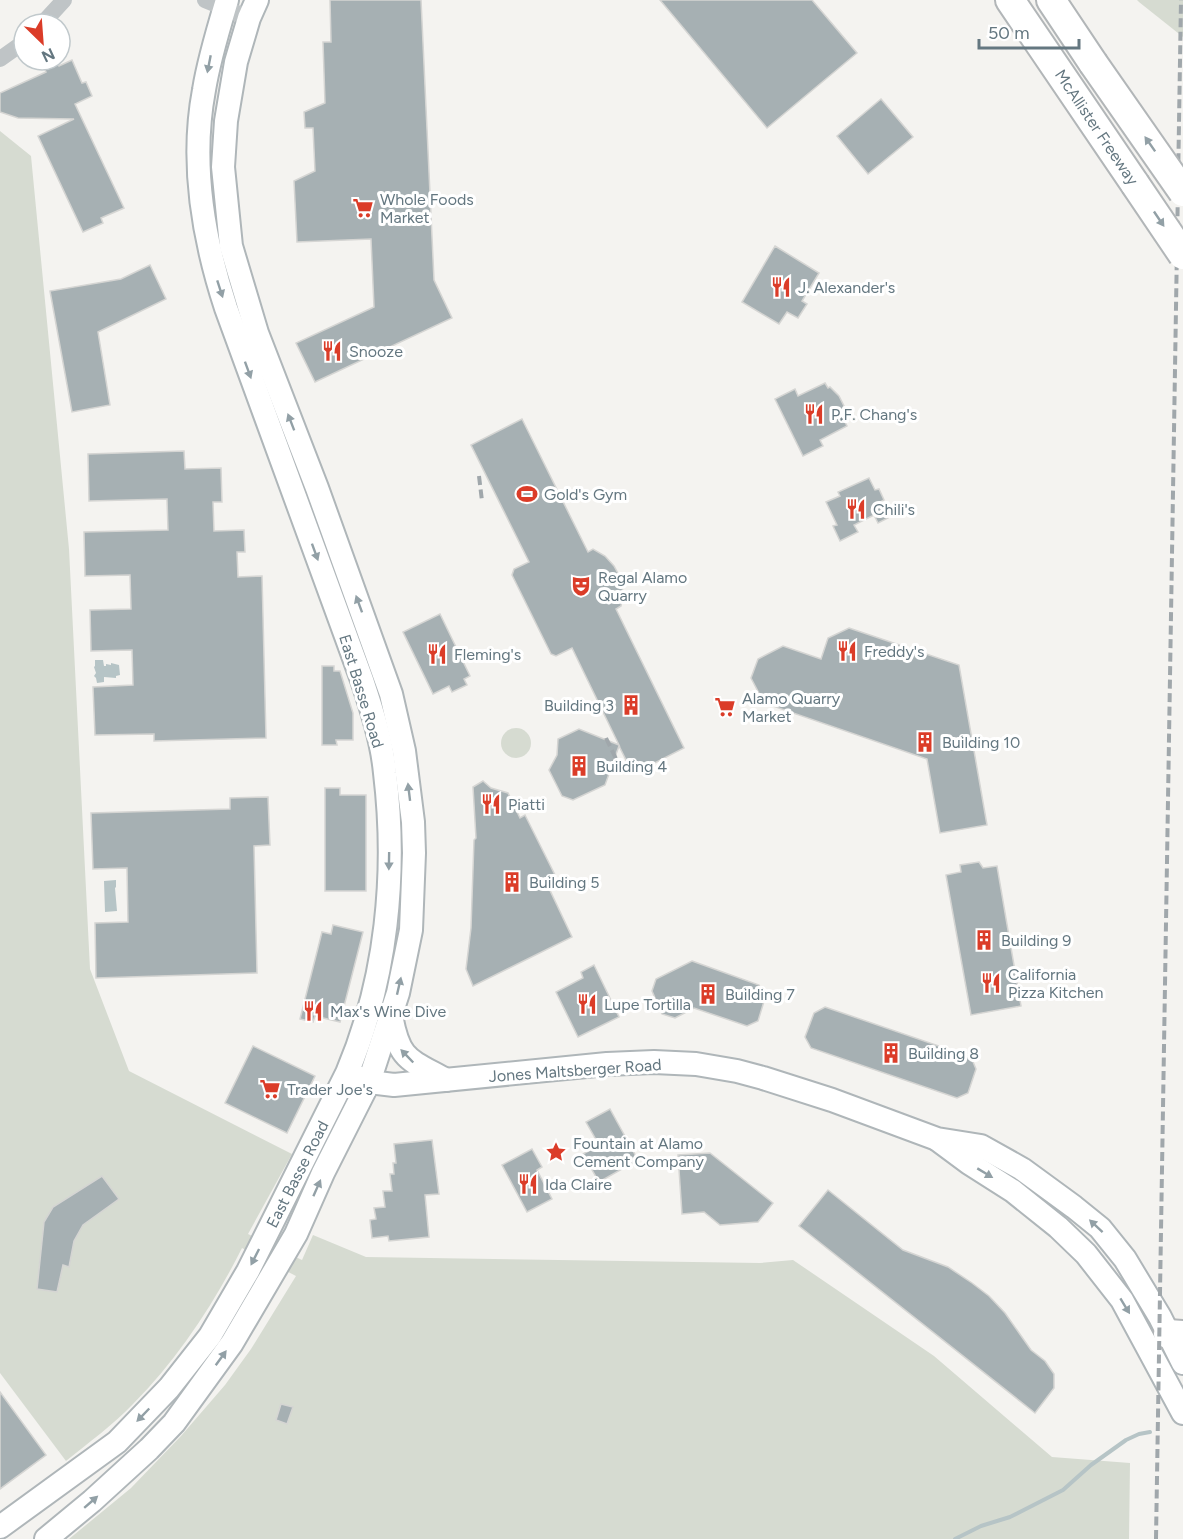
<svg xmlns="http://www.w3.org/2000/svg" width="1183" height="1539" font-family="Figtree,sans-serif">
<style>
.green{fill:#d6dbd1}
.water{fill:#b6c4c6}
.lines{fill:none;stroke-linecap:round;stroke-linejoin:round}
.stream{stroke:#b6c4c6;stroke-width:4}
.building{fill:#a6b0b3;stroke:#d5d5d3;stroke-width:1.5}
.secondary-casing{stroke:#afb6b9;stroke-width:26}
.highway-casing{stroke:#b2b6b8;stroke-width:32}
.street{stroke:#bfc4c6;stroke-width:16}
.secondary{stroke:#fff;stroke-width:22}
.highway{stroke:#fff;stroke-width:28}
.rail{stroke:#a0a7ab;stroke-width:4;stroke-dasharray:9 4.5;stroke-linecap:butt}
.highway-bridge-casing{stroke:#b2b6b8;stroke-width:32;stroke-linecap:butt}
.highway-bridge{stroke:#fff;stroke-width:28}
.oneway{fill:#92a0a6}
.labels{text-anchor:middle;stroke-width:6;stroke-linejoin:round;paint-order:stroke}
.street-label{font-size:16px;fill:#647780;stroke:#fff}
.poi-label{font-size:16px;fill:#647780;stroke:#fff;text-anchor:start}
</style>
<rect width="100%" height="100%" fill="#f4f3f0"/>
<!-- green -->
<g class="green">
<path d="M 1137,0 L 1183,0 L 1183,37 L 1139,2 Z"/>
<path d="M 0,131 L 31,156 L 69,549 L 90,969 L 129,1071 L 292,1154 L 248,1234 L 302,1260 L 313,1235 L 366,1257 L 760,1263 L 793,1260 L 934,1356 L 1052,1457 L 1130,1463 L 1129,1539 L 69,1539 L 131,1488 L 181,1436 L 225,1385 L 251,1349 L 296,1276 L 242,1248 C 214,1304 177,1360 133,1404 C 113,1425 88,1443 66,1461 L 0,1373 Z"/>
<circle cx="516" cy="743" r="15"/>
</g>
<!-- water -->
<g class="water">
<path d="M 95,660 L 103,660 L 104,666 L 106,666 L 106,664 L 111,665 L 111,663 L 119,665 L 120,675 L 116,676 L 116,678 L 104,677 L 104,682 L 97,683 L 96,678 L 94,676 L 96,673 L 94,667 L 95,666 Z"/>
<path d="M 116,880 L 116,887 L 115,888 L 117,911 L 105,912 L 104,881 Z"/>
</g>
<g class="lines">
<!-- stream -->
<path class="stream" d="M 955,1539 L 981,1526 L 1010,1517 L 1063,1490 L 1091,1465 L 1126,1440 L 1139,1434 L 1150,1432"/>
</g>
<!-- building -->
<g class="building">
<path d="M 330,0 L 421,0 L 434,280 L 452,318 L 315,382 L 296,343 L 374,307 L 371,239 L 297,242 L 294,181 L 315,171 L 313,128 L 305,128 L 304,112 L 325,103 L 323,42 L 331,42 Z"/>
<path d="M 660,0 L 812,0 L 857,53 L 767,128 Z"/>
<path d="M 54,60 L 56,60 L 59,66 L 72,60 L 82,83 L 86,82 L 92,96 L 75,104 L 124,208 L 101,218 L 103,223 L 83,232 L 38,136 L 74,119 L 18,118 L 0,112 L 0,93 L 46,72 L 43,65 Z"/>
<path d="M 881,99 L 913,137 L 868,174 L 837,136 Z"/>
<path d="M 775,246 L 819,273 L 802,301 L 807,304 L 798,318 L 787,312 L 779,324 L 742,302 Z"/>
<path d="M 150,265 L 166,299 L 98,332 L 110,405 L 72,412 L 50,291 L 121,279 Z"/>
<path d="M 825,383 L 828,388 L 830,387 L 839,396 L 845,408 L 847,421 L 845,422 L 847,426 L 820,440 L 823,446 L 803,456 L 775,399 L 795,389 L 798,396 Z"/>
<path d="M 522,419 L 588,552 L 593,549 L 605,556 L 614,566 L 621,579 L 623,593 L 621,606 L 616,609 L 684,748 L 633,774 L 619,746 L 605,785 L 573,800 L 562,796 L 549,770 L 557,755 L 558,739 L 579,729 L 619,745 L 572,648 L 556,656 L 551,654 L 512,575 L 514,569 L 529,562 L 471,445 Z"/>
<path d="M 184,451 L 185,469 L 221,468 L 222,502 L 213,502 L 214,531 L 244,530 L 245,552 L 237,552 L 238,577 L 262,576 L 266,738 L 154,741 L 154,734 L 95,735 L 93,687 L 133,685 L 132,650 L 91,651 L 90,610 L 131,609 L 130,575 L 85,576 L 84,532 L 168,530 L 167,499 L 89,501 L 88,454 Z"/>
<path d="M 869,478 L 875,490 L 879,489 L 884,500 L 880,502 L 888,518 L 878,523 L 874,515 L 854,525 L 858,532 L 840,541 L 833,526 L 837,525 L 826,502 L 840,496 L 838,492 Z"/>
<path d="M 440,614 L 470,676 L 464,679 L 467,685 L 452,692 L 449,686 L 433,694 L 403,632 Z"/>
<path d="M 849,628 L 959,665 L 987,825 L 940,833 L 927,759 L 764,703 L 751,678 L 758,659 L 783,646 L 821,659 L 828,638 Z"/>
<path d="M 322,666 L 334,666 L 334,671 L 340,671 L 353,713 L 353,740 L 336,740 L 337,745 L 322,745 Z"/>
<path d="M 483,781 L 491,788 L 508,793 L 520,818 L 525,815 L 557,879 L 547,884 L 572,937 L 473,986 L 466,969 L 471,928 L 474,840 L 476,838 L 473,787 Z"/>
<path d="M 325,788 L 340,788 L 340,795 L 366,795 L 366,891 L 325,891 Z"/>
<path d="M 268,797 L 270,845 L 254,846 L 257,973 L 96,978 L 95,923 L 128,922 L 127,868 L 93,869 L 91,813 L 230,809 L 230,798 Z"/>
<path d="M 979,862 L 983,868 L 997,866 L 1021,1006 L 971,1015 L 946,875 L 961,872 L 960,865 Z"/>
<path d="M 333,925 L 363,932 L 340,1022 L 315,1016 L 313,1022 L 300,1019 L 322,932 L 331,934 Z"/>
<path d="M 692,961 L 759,985 L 765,998 L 758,1021 L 747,1026 L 694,1008 L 675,1018 L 662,1014 L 652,991 L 656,979 Z"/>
<path d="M 594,965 L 619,1017 L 578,1037 L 556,992 L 583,978 L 581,972 Z"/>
<path d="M 825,1007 L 971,1057 L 976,1069 L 968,1093 L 957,1098 L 811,1048 L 805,1037 L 814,1013 Z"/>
<path d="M 253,1046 L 315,1076 L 287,1133 L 225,1103 Z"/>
<path d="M 610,1109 L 638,1160 L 599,1182 L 583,1154 L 599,1145 L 586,1122 Z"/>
<path d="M 432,1140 L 439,1194 L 425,1195 L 429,1237 L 389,1241 L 388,1236 L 372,1238 L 370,1220 L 376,1219 L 374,1208 L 385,1207 L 383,1191 L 392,1191 L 390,1174 L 394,1174 L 393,1163 L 396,1163 L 394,1144 Z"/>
<path d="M 532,1149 L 542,1167 L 537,1170 L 552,1199 L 527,1212 L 502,1165 Z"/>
<path d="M 710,1153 L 773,1203 L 758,1222 L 720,1225 L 704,1212 L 682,1214 L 678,1155 Z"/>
<path d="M 102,1176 L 119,1199 L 83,1225 L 74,1241 L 69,1267 L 63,1265 L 57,1292 L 37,1289 L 44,1222 L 53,1207 Z"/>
<path d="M 828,1190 L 903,1250 L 948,1267 L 972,1283 L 989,1296 L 1005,1313 L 1031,1350 L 1045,1361 L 1054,1374 L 1054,1388 L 1035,1413 L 799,1226 Z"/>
<path d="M 0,1392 L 46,1455 L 0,1489 Z"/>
<path d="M 281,1404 L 293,1407 L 287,1424 L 276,1420 Z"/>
</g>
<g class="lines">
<!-- secondary casing -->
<g class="secondary-casing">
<g id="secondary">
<path d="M 391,1015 C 399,1060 408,1059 446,1080"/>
<path d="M 357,1077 L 369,1082 L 394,1085 L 607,1064 L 654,1062 L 696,1064 L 737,1071 L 763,1078 L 832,1100 L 937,1139 L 981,1146 L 1022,1169 L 1074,1207 L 1100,1228 L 1125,1259 L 1160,1317 L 1183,1363"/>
<path d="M 938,1140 L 969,1163 L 1013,1191 L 1058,1227 L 1086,1254 L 1122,1300 L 1183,1413"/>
<path d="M 0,1527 L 117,1442 L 169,1388 L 210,1336 L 248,1271 L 347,1073 C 387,979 397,873 385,773 C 382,741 372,710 362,680 L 226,308 C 203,238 190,164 204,90 C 209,59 218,30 227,0"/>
<path d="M 46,1539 L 92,1501 L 149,1449 L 174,1423 L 232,1343 L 296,1234 L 323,1173 L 369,1082 L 398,993 L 411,930 L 414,853 L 413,822 L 404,751 L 391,694 L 317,488 L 257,333 L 231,246 L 223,167 L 226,121 L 236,62 L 249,18 L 257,0"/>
</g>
</g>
<!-- highway casing -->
<g class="highway-casing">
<g id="highway">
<path d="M 1010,0 L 1135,184"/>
<path d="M 1051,0 L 1093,63"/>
<path d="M 1168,1334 L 1183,1335"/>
</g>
</g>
<!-- street -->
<g class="street">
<path d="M 205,0 L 249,18"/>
<path d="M 42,24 L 64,0"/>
<path d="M 0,59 L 24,42"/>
</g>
<!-- secondary -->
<use href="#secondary" class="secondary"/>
<!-- highway -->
<use href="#highway" class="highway"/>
<!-- rail -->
<g class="rail">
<path d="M 479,476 L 482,501"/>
<path d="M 606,738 L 619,765"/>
<path d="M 1156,1539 L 1181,0"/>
</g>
<!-- highway-bridge casing -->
<g class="highway-bridge-casing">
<g id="highway-bridge">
<path d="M 1093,63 L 1183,192"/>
<path d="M 1135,184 L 1183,255"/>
</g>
</g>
<!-- highway-bridge -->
<use href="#highway-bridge" class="highway-bridge"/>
</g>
<!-- one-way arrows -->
<defs><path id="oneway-solid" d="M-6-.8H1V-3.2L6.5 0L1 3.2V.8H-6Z" transform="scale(1.5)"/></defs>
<g class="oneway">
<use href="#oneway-solid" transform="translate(209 64) rotate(101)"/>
<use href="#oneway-solid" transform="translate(1150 144) rotate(-125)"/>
<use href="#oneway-solid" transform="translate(1159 219) rotate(56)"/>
<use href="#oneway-solid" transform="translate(220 289) rotate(72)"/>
<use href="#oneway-solid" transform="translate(248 370) rotate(70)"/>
<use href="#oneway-solid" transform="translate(291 422) rotate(-111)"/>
<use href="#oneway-solid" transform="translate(315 552) rotate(70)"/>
<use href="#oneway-solid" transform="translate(359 604) rotate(-110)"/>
<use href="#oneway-solid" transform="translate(409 792) rotate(-97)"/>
<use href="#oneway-solid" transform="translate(389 861) rotate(91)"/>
<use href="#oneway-solid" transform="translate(399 986) rotate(-77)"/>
<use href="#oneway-solid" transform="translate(407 1056) rotate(-134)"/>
<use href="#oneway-solid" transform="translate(985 1173) rotate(31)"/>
<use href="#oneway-solid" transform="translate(317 1188) rotate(-66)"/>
<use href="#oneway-solid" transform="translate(1096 1226) rotate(-137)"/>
<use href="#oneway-solid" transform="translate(255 1257) rotate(117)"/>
<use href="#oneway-solid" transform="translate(1125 1306) rotate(59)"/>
<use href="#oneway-solid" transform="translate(221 1358) rotate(-54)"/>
<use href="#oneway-solid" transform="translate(143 1415) rotate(134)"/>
<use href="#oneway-solid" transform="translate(91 1502) rotate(-41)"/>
</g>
<!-- icons -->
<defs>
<g id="supermarket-bare" transform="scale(1.62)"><path d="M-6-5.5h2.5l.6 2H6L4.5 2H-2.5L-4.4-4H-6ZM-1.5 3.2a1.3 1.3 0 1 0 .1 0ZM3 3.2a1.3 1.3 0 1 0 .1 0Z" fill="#db3c28" stroke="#fff" stroke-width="2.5" paint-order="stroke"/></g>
<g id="restaurant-bare" transform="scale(1.62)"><path d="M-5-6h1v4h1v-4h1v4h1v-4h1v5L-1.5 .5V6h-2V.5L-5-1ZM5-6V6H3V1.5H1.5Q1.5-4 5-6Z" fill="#db3c28" stroke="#fff" stroke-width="2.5" paint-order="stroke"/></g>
<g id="stadium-bare" transform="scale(1.62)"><path d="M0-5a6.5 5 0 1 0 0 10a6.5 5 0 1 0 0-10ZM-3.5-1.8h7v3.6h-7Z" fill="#db3c28" stroke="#fff" stroke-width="2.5" paint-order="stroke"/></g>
<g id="theatre-bare" transform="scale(1.62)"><path d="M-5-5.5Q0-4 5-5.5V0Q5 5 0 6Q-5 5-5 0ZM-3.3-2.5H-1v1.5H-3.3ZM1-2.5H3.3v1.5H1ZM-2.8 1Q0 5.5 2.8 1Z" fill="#db3c28" stroke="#fff" stroke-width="2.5" paint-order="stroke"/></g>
<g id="building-bare" transform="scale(1.62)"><path d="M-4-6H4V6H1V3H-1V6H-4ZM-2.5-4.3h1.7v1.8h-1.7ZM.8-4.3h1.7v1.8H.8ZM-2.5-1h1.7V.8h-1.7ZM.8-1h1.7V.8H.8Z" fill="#db3c28" stroke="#fff" stroke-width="2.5" paint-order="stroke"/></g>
<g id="sight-bare" transform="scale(1.62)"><path d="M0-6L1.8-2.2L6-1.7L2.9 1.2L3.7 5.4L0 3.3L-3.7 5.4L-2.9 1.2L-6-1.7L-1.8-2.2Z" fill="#db3c28" stroke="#fff" stroke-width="2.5" paint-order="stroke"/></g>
</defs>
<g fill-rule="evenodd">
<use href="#supermarket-bare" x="363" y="208"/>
<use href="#restaurant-bare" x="781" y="287"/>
<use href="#restaurant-bare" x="332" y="351"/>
<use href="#restaurant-bare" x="814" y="414"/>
<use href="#stadium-bare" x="527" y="494"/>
<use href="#restaurant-bare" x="856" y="509"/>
<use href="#theatre-bare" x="581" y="586"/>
<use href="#restaurant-bare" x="847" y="651"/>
<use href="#restaurant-bare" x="437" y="654"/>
<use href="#building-bare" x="631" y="705"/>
<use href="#supermarket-bare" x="725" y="707"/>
<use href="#building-bare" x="925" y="742"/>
<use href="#building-bare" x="579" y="766"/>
<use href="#restaurant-bare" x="491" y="804"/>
<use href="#building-bare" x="512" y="882"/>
<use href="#building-bare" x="984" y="940"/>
<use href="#restaurant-bare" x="991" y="983"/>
<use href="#building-bare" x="708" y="994"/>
<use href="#restaurant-bare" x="587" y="1004"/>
<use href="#restaurant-bare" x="313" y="1011"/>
<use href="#building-bare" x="891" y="1053"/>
<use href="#supermarket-bare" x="270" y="1089"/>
<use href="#sight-bare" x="556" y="1152"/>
<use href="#restaurant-bare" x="528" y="1184"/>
</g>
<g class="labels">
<!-- street labels -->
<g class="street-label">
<text transform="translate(1097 127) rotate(56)" y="6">McAllister Freeway</text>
<text transform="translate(362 691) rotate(73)" y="6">East Basse Road</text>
<text transform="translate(575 1070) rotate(-4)" y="6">Jones Maltsberger Road</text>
<text transform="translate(297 1174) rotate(-63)" y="6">East Basse Road</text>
</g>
<!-- poi labels -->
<g class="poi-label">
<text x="380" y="205">Whole Foods<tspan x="380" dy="18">Market</tspan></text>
<text x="798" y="293">J. Alexander's</text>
<text x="349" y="357">Snooze</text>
<text x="831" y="420">P.F. Chang's</text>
<text x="544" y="500">Gold's Gym</text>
<text x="873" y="515">Chili's</text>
<text x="598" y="583">Regal Alamo<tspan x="598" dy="18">Quarry</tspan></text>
<text x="864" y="657">Freddy's</text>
<text x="454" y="660">Fleming's</text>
<text x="742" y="704">Alamo Quarry<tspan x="742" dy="18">Market</tspan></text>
<text x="614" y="711" text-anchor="end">Building 3</text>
<text x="942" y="748">Building 10</text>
<text x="596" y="772">Building 4</text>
<text x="508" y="810">Piatti</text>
<text x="529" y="888">Building 5</text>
<text x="1001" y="946">Building 9</text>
<text x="1008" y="980">California<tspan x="1008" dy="18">Pizza Kitchen</tspan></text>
<text x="725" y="1000">Building 7</text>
<text x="604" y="1010">Lupe Tortilla</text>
<text x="330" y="1017">Max's Wine Dive</text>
<text x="908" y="1059">Building 8</text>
<text x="287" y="1095">Trader Joe's</text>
<text x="573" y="1149">Fountain at Alamo<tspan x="573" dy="18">Cement Company</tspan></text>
<text x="545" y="1190">Ida Claire</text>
</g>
</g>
<!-- north arrow -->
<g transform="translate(42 42) rotate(155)"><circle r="28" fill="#ffffff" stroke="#c1c9cc" stroke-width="1.5"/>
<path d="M0-4.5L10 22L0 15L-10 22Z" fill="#db3c28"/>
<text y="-9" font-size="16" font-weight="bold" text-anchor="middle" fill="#647780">N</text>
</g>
<!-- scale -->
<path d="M979 39v9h100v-9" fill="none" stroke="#647780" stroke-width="3"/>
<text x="988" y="39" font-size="18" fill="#647780" stroke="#ffffff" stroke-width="4.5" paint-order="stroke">50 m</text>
</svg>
